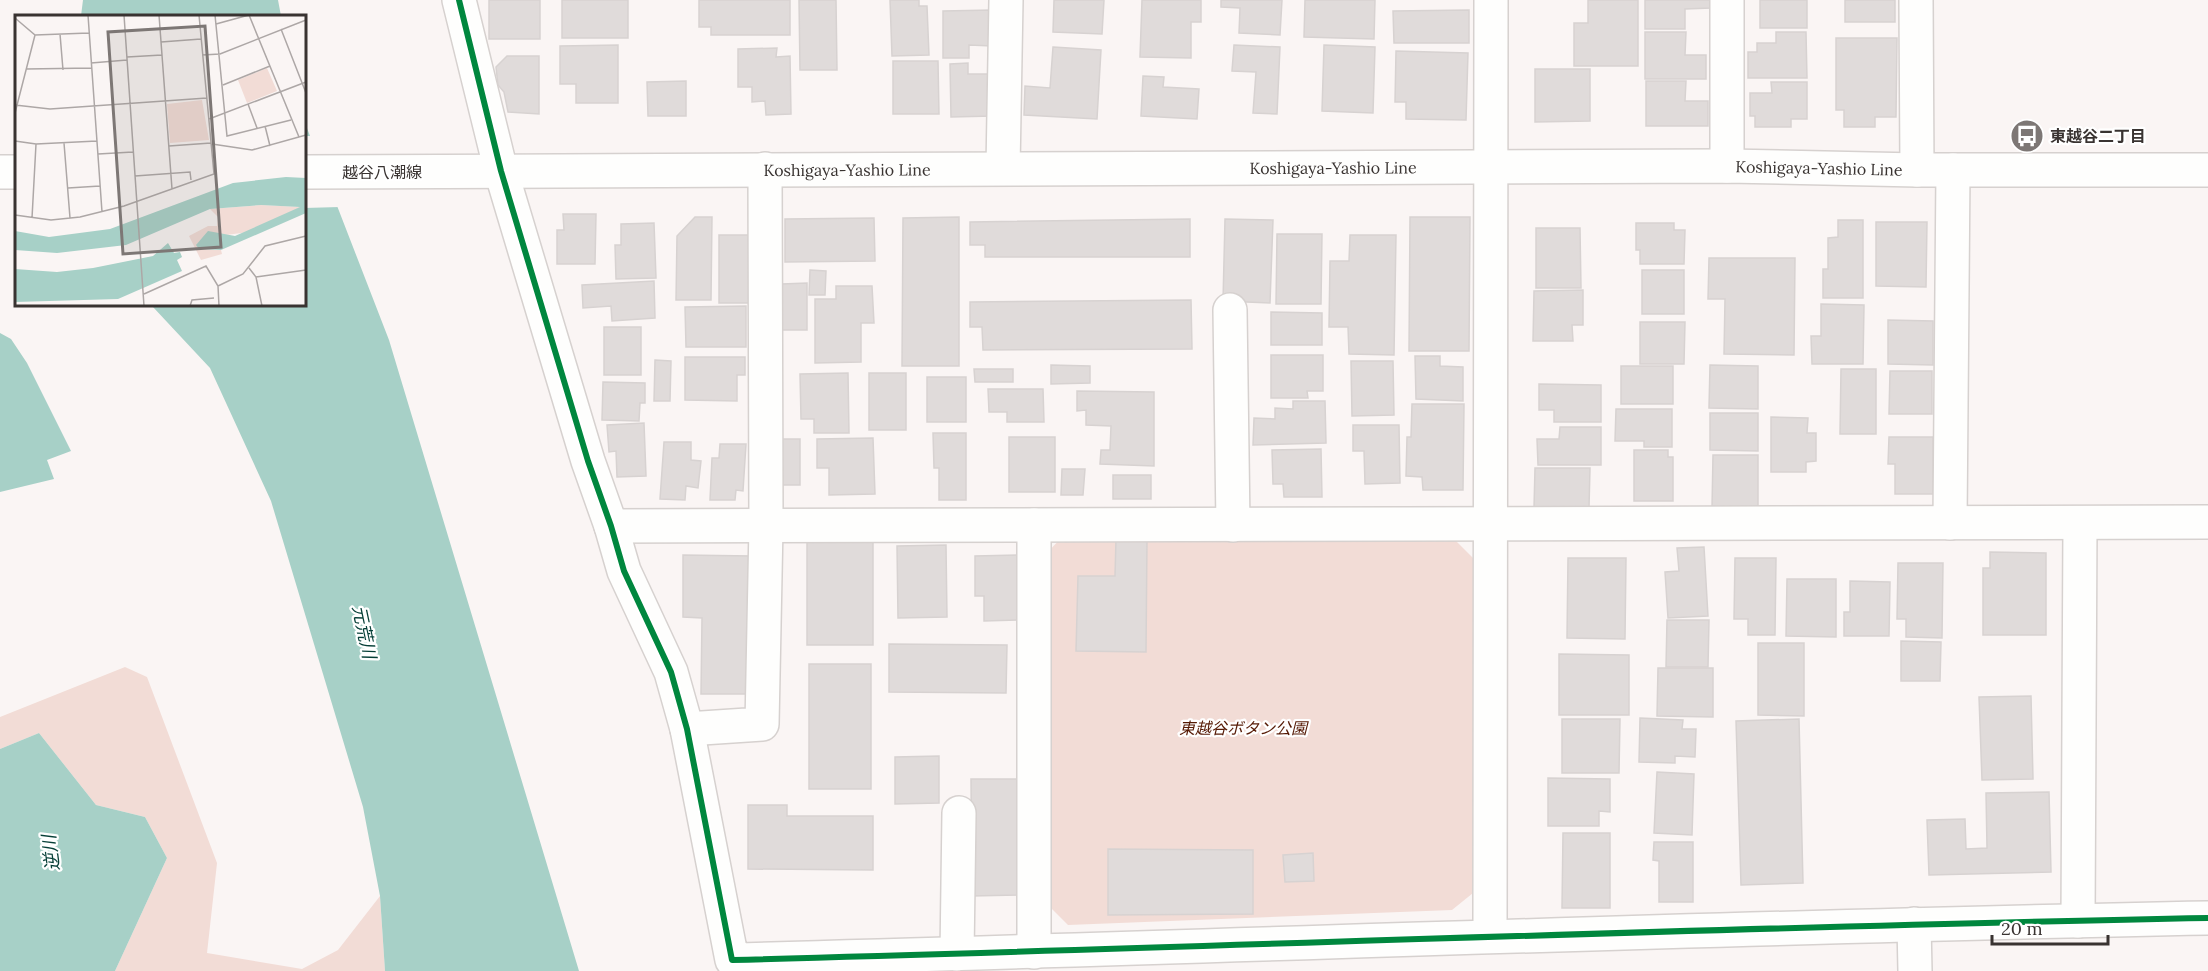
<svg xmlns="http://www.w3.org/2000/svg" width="2208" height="971" font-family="Lora,'Noto Sans JP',serif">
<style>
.green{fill:#f2dcd6}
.water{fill:#a7d0c7}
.pier{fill:#faf5f4}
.building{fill:#e0dbda;stroke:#d7d2d1;stroke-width:1.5}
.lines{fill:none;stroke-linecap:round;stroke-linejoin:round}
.minor-casing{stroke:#d6d1cf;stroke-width:36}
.major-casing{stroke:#d6d1cf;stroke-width:36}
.minor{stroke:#fefefd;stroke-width:33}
.major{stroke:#fefefd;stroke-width:33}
.cycleway-casing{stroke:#fff;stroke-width:10}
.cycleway{stroke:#00873e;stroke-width:6}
.labels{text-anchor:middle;stroke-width:4.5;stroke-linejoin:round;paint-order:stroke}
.poi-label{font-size:16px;font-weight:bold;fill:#393331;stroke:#fff;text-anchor:start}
.street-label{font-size:16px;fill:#393331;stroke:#fff}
.park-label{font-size:16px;font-style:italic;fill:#551904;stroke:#fff}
.water-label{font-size:18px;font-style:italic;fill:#063f37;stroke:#fff}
.inset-road{fill:none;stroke:#ada7a6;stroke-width:1.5}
.view{fill:#7d7775;fill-opacity:0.15;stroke:#7d7775;stroke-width:3}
.inset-edge{fill:none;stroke:#393331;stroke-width:3}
</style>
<rect width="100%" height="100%" fill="#faf5f4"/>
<!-- green -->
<g class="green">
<path d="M 1062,537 L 1452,537 L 1474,559 L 1473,893 L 1452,910 L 1068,925 L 1049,906 L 1046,554 Z"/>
<path d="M 125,667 L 147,677 L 217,863 L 207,953 L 302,969 L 338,950 L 380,896 L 385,971 L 115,971 L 167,858 L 145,817 L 96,805 L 39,733 L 0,749 L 0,717 Z"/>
</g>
<!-- water -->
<g class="water">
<path d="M 83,0 L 278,0 L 281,16 L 81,16 Z"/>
<path d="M 305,123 L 389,340 L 579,971 L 385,971 L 380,896 L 363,807 L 271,501 L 210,368 L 153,307 L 152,305 L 304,304 Z"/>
<path d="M 0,333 L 11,339 L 27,363 L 71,451 L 47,460 L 54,479 L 0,492 Z"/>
<path d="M 39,733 L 96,805 L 145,817 L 167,858 L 115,971 L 0,971 L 0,749 Z"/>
</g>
<!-- pier -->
<path class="pier" d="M 305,136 L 312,136 L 340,207 L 304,208 Z"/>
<!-- building -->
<g class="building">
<rect x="489" y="0" width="51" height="39"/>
<rect x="562" y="0" width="66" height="38"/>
<path d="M 699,0 L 790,0 L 790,35 L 711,35 L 711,27 L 699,27 Z"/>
<path d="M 799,0 L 836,0 L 837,70 L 800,70 Z"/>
<path d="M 890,0 L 919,0 L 919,6 L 927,6 L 929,55 L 892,56 Z"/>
<path d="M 1054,0 L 1104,0 L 1102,34 L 1053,32 Z"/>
<path d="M 1142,0 L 1201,0 L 1201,22 L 1191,22 L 1191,58 L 1140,57 Z"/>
<path d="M 1221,0 L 1282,0 L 1280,35 L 1239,33 L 1240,8 L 1221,7 Z"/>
<path d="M 1305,0 L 1375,0 L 1374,39 L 1304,37 Z"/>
<path d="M 1588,0 L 1638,0 L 1638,66 L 1574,66 L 1574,23 L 1588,23 Z"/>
<path d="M 1645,0 L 1711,0 L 1711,8 L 1685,9 L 1685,29 L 1645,29 Z"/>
<rect x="1760" y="0" width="47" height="28"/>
<rect x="1845" y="0" width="50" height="22"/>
<path d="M 992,10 L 992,46 L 969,45 L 969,58 L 943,58 L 943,11 Z"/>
<path d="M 1469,10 L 1469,43 L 1394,43 L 1393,11 Z"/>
<path d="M 1645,32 L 1686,32 L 1685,55 L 1706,55 L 1706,79 L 1645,79 Z"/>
<path d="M 1776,32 L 1806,32 L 1807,78 L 1748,78 L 1748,52 L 1757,52 L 1757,43 L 1776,43 Z"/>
<path d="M 1836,38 L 1897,38 L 1896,117 L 1875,117 L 1875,127 L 1844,127 L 1844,110 L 1836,110 Z"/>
<path d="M 618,45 L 618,103 L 576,103 L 576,84 L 560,84 L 560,46 Z"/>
<path d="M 1234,45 L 1280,47 L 1277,114 L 1253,113 L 1256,72 L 1232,71 Z"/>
<path d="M 1324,45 L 1375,47 L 1373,113 L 1322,111 Z"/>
<path d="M 1053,47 L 1101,50 L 1097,119 L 1024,115 L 1025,86 L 1050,88 Z"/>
<path d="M 777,48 L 776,57 L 790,56 L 791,114 L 766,115 L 765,101 L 752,102 L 752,87 L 738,87 L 738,49 Z"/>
<path d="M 1396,51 L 1468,53 L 1466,120 L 1406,119 L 1406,102 L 1395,102 Z"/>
<path d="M 507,56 L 539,56 L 539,114 L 508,112 L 504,92 L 498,85 L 496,67 Z"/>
<path d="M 893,61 L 938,61 L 939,114 L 893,114 Z"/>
<path d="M 968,63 L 968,74 L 994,74 L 993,116 L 951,117 L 950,64 Z"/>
<path d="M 1535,69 L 1590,69 L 1590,121 L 1535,122 Z"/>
<path d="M 1143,76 L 1164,77 L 1163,87 L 1199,89 L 1197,119 L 1141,116 Z"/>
<path d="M 686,81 L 686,116 L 648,116 L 647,82 Z"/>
<path d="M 1646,81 L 1686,81 L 1685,101 L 1708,101 L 1708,126 L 1646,126 Z"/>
<path d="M 1771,82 L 1807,82 L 1807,119 L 1791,119 L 1791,127 L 1755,127 L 1755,116 L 1750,116 L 1750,93 L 1772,93 Z"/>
<path d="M 563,214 L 596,214 L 595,264 L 557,264 L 557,230 L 564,230 Z"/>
<path d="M 695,217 L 712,217 L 711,300 L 676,300 L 677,236 Z"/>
<path d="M 959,217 L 959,366 L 902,366 L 903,218 Z"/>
<path d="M 1410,217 L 1470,217 L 1469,351 L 1409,351 Z"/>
<path d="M 874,218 L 875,261 L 785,262 L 785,219 Z"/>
<path d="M 1190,219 L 1190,257 L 985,257 L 985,245 L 970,245 L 970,222 Z"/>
<path d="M 1225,219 L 1273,220 L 1270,303 L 1223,301 Z"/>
<path d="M 1838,220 L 1863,220 L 1863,298 L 1823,298 L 1823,269 L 1828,269 L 1828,238 L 1838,237 Z"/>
<path d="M 1876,222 L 1927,222 L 1926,287 L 1876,286 Z"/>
<path d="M 654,223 L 656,278 L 616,279 L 615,245 L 621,245 L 621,224 Z"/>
<path d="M 1636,223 L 1674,223 L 1674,230 L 1685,230 L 1684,264 L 1640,264 L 1640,250 L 1636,250 Z"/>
<path d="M 1536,228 L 1580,228 L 1581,288 L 1536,288 Z"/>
<path d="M 1277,234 L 1322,234 L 1321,304 L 1276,304 Z"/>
<rect x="719" y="235" width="33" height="68"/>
<path d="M 1350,235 L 1396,235 L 1394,355 L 1349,354 L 1348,327 L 1329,327 L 1330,261 L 1349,261 Z"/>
<path d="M 1709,258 L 1795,258 L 1794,355 L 1724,354 L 1725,299 L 1708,299 Z"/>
<path d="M 810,270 L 826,271 L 825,295 L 809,295 Z"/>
<rect x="1642" y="270" width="42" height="44"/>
<path d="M 654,281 L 655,318 L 612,321 L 611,306 L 583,308 L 582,285 Z"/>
<path d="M 807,283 L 807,330 L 782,330 L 782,284 Z"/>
<path d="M 836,286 L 872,286 L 874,323 L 861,323 L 861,362 L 815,363 L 815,299 L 836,299 Z"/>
<path d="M 1583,290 L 1583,325 L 1572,325 L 1573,341 L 1533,341 L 1534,291 Z"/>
<path d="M 1191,300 L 1192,349 L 983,350 L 982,327 L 970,327 L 970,302 Z"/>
<path d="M 1821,304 L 1864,305 L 1863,364 L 1812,364 L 1811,336 L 1821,336 Z"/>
<path d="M 746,306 L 746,347 L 686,347 L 685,307 Z"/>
<path d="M 1271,312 L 1322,313 L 1322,345 L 1271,345 Z"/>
<path d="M 1888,320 L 1933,321 L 1933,365 L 1888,364 Z"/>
<path d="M 1640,322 L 1685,322 L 1684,364 L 1640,364 Z"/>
<rect x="604" y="327" width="37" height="48"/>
<path d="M 1271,355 L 1323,355 L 1323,391 L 1307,391 L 1308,398 L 1271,398 Z"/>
<path d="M 1415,356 L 1440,356 L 1440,366 L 1463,367 L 1463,401 L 1416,399 Z"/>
<path d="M 685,357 L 745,357 L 745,375 L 737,375 L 737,401 L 685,400 Z"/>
<path d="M 655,360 L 671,361 L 670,401 L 654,401 Z"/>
<path d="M 1351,361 L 1393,361 L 1394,415 L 1352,416 Z"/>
<path d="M 1051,365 L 1090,366 L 1090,383 L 1051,384 Z"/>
<path d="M 1710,365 L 1758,366 L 1758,409 L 1709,408 Z"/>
<rect x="1621" y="366" width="52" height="38"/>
<path d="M 974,369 L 1013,369 L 1013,382 L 975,382 Z"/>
<path d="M 1841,369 L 1876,369 L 1876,434 L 1840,434 Z"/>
<path d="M 1890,371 L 1932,371 L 1932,414 L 1889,414 Z"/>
<path d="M 848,373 L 849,433 L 814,433 L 814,419 L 801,419 L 800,374 Z"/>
<rect x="869" y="373" width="37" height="57"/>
<rect x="927" y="377" width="39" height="45"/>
<path d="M 603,382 L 645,383 L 645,403 L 640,403 L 639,421 L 602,420 Z"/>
<path d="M 1539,384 L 1601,385 L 1601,422 L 1554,422 L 1554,410 L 1539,410 Z"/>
<path d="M 988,389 L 1043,389 L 1044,422 L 1007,422 L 1007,412 L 989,412 Z"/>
<path d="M 1077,391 L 1154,392 L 1154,466 L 1100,464 L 1101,450 L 1110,450 L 1111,426 L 1086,425 L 1086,410 L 1077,411 Z"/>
<path d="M 1293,401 L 1325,401 L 1326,443 L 1253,445 L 1254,418 L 1275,419 L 1275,408 L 1293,409 Z"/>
<path d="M 1412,404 L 1464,404 L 1463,490 L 1423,490 L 1422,477 L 1406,476 L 1407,437 L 1411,437 Z"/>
<path d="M 1616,409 L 1672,409 L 1672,447 L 1644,447 L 1644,441 L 1615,441 Z"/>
<path d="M 1710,413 L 1758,413 L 1758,451 L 1710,450 Z"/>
<path d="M 1771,417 L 1808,418 L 1807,433 L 1816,433 L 1816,461 L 1806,462 L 1806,472 L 1771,472 Z"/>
<path d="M 644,423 L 646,476 L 617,477 L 616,451 L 609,452 L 607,425 Z"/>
<path d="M 1353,425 L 1399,425 L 1400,483 L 1365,484 L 1364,451 L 1353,451 Z"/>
<path d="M 1560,427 L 1601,427 L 1601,465 L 1538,465 L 1537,439 L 1559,439 Z"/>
<path d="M 933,433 L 966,433 L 966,500 L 939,500 L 939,468 L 934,468 Z"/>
<rect x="1009" y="437" width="46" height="55"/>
<path d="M 1889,437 L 1933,437 L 1933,494 L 1895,494 L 1895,464 L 1888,464 Z"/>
<path d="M 873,438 L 875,494 L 829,495 L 829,468 L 817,468 L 817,439 Z"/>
<rect x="780" y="439" width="20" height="46"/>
<path d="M 664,442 L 691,442 L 691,460 L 701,461 L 698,488 L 686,486 L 685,500 L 660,499 Z"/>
<path d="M 720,444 L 746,444 L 743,491 L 736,490 L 735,500 L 710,500 L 712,458 L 719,458 Z"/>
<path d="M 1321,449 L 1322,497 L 1284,497 L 1283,484 L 1273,484 L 1272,450 Z"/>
<path d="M 1634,450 L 1668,450 L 1668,457 L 1673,457 L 1673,501 L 1634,501 Z"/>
<path d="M 1713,455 L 1758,455 L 1758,508 L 1712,508 Z"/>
<path d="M 1535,468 L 1590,468 L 1589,508 L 1534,508 Z"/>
<path d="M 1062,469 L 1085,469 L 1083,495 L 1061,495 Z"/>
<rect x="1113" y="475" width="38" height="24"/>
<path d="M 1116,539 L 1147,540 L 1146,652 L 1076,651 L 1078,576 L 1115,576 Z"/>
<rect x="807" y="541" width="66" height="104"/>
<path d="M 946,545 L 947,617 L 898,618 L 897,546 Z"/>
<path d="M 1704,547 L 1708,616 L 1668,618 L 1665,572 L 1679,571 L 1677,548 Z"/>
<path d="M 1990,552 L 2046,553 L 2046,635 L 1983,635 L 1983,568 L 1990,568 Z"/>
<path d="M 683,555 L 752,556 L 750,694 L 701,694 L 702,618 L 683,617 Z"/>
<path d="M 1021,555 L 1021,620 L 984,621 L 984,596 L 975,596 L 975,556 Z"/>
<path d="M 1568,558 L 1626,558 L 1625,639 L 1567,638 Z"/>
<path d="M 1735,558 L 1776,558 L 1775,635 L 1748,635 L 1748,619 L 1734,619 Z"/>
<path d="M 1898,563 L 1943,563 L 1942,638 L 1906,637 L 1906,619 L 1897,619 Z"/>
<path d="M 1787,579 L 1836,579 L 1836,637 L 1786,636 Z"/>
<path d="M 1850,581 L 1890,582 L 1889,636 L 1844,636 L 1844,612 L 1850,612 Z"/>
<path d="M 1667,620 L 1709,620 L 1708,667 L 1666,667 Z"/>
<path d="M 1901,641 L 1941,642 L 1940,681 L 1901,681 Z"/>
<path d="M 1758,643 L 1804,643 L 1804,716 L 1758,715 Z"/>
<path d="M 889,644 L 1007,645 L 1006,693 L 889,692 Z"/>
<path d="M 1559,654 L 1629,655 L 1629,715 L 1559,715 Z"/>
<rect x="809" y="664" width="62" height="125"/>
<path d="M 1658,668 L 1713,668 L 1713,717 L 1657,716 Z"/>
<path d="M 2031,696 L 2033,779 L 1982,780 L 1979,697 Z"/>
<path d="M 1640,718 L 1683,720 L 1682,729 L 1696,729 L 1695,757 L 1675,756 L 1675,763 L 1639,762 Z"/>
<path d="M 1562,719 L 1620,719 L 1619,773 L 1562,773 Z"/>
<path d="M 1799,719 L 1803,883 L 1741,885 L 1736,721 Z"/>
<path d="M 939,756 L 939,803 L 895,804 L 895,757 Z"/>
<path d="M 1657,772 L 1694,774 L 1692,835 L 1654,833 Z"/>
<path d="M 1548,778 L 1610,779 L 1610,812 L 1599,811 L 1599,826 L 1548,826 Z"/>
<path d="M 971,779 L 1018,779 L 1019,895 L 972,896 Z"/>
<path d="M 2049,792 L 2051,872 L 1929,875 L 1927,820 L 1965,819 L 1966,849 L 1987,848 L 1986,793 Z"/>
<path d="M 748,805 L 787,805 L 787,816 L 873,816 L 873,870 L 748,869 Z"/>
<path d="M 1563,833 L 1610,833 L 1610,908 L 1562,908 Z"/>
<path d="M 1654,842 L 1693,842 L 1693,902 L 1659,902 L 1659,861 L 1653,860 Z"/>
<path d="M 1108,849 L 1253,850 L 1253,914 L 1108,915 Z"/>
<path d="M 1313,853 L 1314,881 L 1285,882 L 1283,855 Z"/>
</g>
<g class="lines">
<!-- minor casing -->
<g class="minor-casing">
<g id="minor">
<path d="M 459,0 L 501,171 L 588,461 L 611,526 L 624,571 L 671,672 L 687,729 L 732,960 C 1224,947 1716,927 2208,918"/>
<path d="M 1727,0 L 1727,166"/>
<path d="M 1916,0 L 1917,170"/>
<path d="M 1003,168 L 1006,0"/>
<path d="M 1230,310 L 1233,525"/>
<path d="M 1950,523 L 1953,170"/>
<path d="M 1034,525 L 1034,952"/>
<path d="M 611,526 L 2208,522"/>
<path d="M 687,729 L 762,724 L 766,526 L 765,169"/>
<path d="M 2078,921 L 2080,523"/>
<path d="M 1914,924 L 1915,971"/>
<path d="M 1490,936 L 1491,0"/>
<path d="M 957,954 L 959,813"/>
</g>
</g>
<!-- major casing -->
<g class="major-casing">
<g id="major">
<path d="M 0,172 L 16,172"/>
<path id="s1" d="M 304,172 L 1727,166 L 1917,170 L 2208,170"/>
</g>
</g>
<!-- minor -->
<use href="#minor" class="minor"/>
<!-- major -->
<use href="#major" class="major"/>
<!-- cycleway casing -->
<g class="cycleway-casing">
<path id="cycleway" d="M 459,0 L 501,171 L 588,461 L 611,526 L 624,571 L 671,672 L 687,729 L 732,960 C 1224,947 1716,927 2208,918"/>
</g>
<!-- cycleway -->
<use href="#cycleway" class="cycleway"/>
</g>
<!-- icons -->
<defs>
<g id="bus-disc" transform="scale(1.725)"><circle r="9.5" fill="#7d7775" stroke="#fff"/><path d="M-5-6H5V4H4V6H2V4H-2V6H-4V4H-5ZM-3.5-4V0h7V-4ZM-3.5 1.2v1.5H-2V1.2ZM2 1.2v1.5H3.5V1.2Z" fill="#fff"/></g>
</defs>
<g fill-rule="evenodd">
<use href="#bus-disc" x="2027" y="136"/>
</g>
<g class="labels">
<!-- poi labels -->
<g class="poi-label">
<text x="2050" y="142">東越谷二丁目</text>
</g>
<!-- street labels -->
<g class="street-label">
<text dy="6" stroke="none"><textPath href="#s1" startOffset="1029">Koshigaya-Yashio Line</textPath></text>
<text dy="6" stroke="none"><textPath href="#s1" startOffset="1515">Koshigaya-Yashio Line</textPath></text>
<text dy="6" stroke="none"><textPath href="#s1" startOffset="543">Koshigaya-Yashio Line</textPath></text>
<text x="382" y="178">越谷八潮線</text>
</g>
<!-- park labels -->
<g class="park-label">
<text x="1243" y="734">東越谷ボタン公園</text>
</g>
<!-- water labels -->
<g class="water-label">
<text transform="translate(364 632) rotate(78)" y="6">元荒川</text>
<text transform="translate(51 853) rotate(-97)" y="6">逆川</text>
</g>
</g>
<!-- overview -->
<g transform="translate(15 15)">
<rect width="291" height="291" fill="#faf5f4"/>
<path d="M 252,53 L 262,76 L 232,88 L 223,65 ZM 187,85 L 194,125 L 155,128 L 152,89 ZM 246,190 L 286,192 L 234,217 L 188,223 L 182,229 L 184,234 L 206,235 L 207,239 L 186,245 L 174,221 L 193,211 L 202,211 L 203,202 L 195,194 Z" fill="#f2dcd6"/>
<path d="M 271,162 L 291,163 L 291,198 L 206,235 L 184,234 L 181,230 L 193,216 L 220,221 L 285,192 L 246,190 L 195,194 L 111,230 L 42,238 L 0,235 L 0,216 L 34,222 L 95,214 L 218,168 ZM 153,228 L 159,238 L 165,237 L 167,242 L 162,245 L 167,256 L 103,284 L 0,287 L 0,254 L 42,257 L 78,253 L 138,241 Z" fill="#a7d0c7"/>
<path class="inset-road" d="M 73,0 L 87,197M 109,0 L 129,291M 144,0 L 157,174M 200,0 L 212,121 L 276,105M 0,3 L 20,20 L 74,18M 201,9 L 234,0 L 284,122M 266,14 L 291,78M 45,19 L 48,55M 146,27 L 186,24M 187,40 L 205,39 L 291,5M 112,42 L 147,40M 76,48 L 112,45M 11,54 L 77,53M 208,70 L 255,51M 233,89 L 242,113M 0,90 L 35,94 L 192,83M 0,98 L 20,20M 194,104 L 291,67M 250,111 L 255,131M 0,126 L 21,129 L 82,126M 49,128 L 55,203M 197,129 L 237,135 L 291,120M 154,131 L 196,128M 83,139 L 118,137M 120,161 L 175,157 L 176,165M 53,173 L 85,171M 0,200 L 36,205 L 65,202 L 109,191 L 199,159 L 184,0M 17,203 L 21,129M 234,253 L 241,262 L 247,291M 241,262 L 291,255M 203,271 L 228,259 L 250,231 L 291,221M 129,279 L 191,251 L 203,271 L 204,291M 175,291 L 177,285 L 199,283"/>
<path class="view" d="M 190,11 L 206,232 L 108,239 L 93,17 Z"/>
<rect width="291" height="291" class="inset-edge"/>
</g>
<!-- scale -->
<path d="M1992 935v9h116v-9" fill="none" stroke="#393331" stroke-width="3"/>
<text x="2001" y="935" font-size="18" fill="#393331" stroke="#ffffff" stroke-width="4.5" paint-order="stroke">20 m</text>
</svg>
